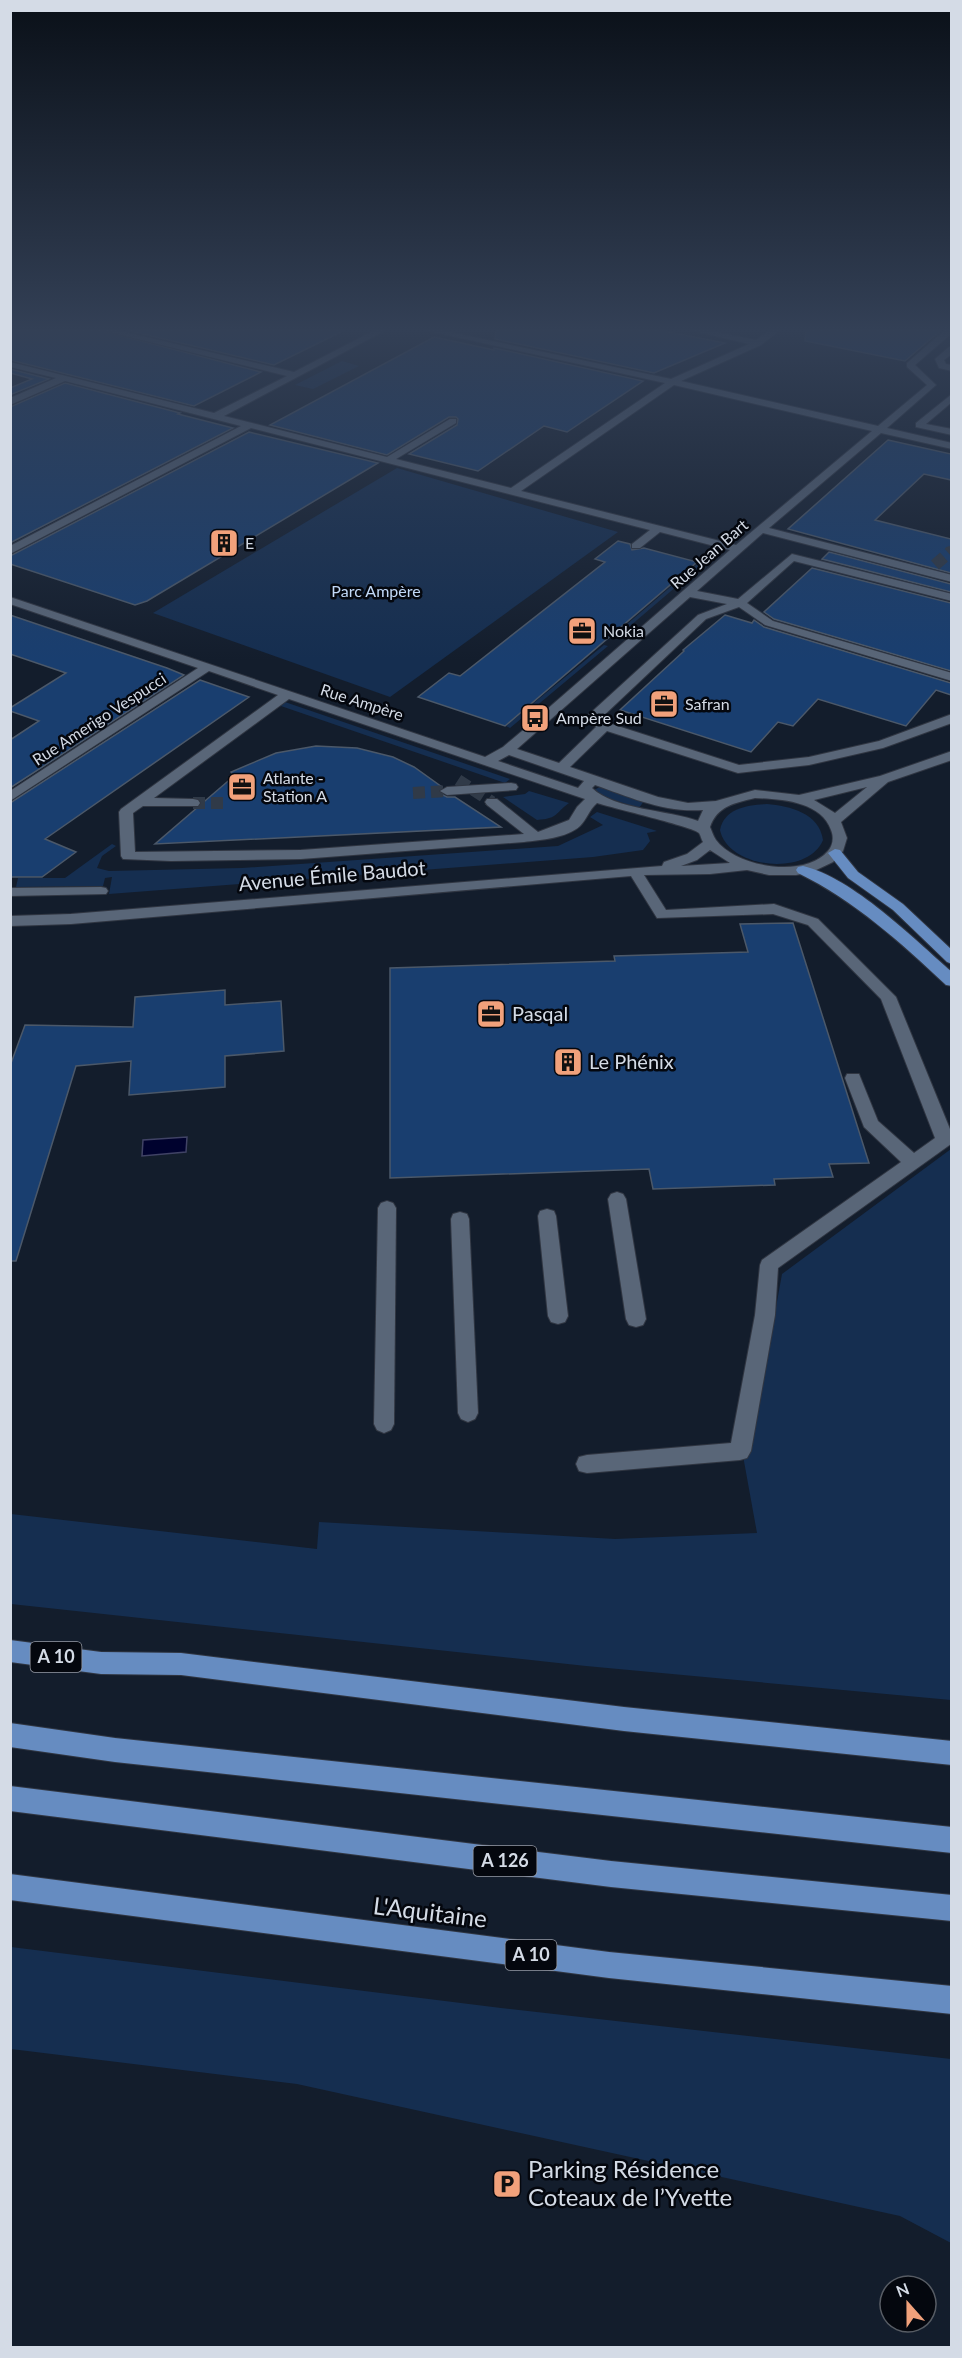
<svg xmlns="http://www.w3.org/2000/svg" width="962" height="2358" font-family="Lato,sans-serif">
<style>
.green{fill:#152e50}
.water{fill:#00022e;stroke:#404365;stroke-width:1.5}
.building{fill:#193e6f;stroke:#4b5869;stroke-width:1.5}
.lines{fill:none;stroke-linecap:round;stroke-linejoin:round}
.minor-tunnel-far1{stroke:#303a48;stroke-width:10;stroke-dasharray:10 4.5;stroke-linecap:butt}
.minor-tunnel{stroke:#303a48;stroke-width:12;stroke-dasharray:12 6;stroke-linecap:butt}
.minor-casing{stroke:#303642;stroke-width:2}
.highway-casing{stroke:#303642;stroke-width:2}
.minor{fill:#596678;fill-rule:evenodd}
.highway{fill:#668cc1;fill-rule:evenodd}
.labels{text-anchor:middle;stroke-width:5;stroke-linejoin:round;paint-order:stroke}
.far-poi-label{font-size:16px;fill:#d4dbe6;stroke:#04070e;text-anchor:start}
.far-street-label{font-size:16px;fill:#d4dbe6;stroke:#04070e}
.far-park-label{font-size:16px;fill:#c2d9f8;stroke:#04070e}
.shield{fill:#04070e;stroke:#969ba5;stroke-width:1.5}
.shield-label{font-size:18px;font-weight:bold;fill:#d4dbe6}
.street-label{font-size:20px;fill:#d4dbe6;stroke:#04070e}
.poi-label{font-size:20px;fill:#d4dbe6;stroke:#04070e;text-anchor:start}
.near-street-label{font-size:24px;fill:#d4dbe6;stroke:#04070e}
.near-poi-label{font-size:24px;fill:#d4dbe6;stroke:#04070e;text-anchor:start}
</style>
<rect width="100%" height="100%" fill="#131d2c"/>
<!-- green -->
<g class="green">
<path d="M 342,361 L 359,366 L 313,389 L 295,385 Z"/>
<path d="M 397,468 L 618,532 L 390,697 L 153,613 Z"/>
<path d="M 701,561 L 705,562 L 623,632 L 619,631 Z"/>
<path d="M 604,645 L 608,646 L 510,728 L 506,726 Z"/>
<path d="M 282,701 L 510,779 L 505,783 L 278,705 Z"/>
<path d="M 600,787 L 606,788 L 644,801 L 639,808 L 595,794 L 594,790 Z"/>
<path d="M 529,791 L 569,803 C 554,814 559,818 537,820 L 503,797 L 525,794 Z"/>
<path d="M 767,804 C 790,806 819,813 823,840 C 808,877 728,869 720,830 C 724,808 748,805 767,804 Z"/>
<path d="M 597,812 L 657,831 L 647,833 L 650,841 L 643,850 L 593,857 L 109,894 L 112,877 L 105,878 L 103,886 L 16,887 L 18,878 L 65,878 L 112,844 L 116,846 L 102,856 L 97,868 L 109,871 L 242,868 L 558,846 L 603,825 L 590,817 Z"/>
<path d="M 951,1149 L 951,1700 L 586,1666 L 11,1604 L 11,1514 L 317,1549 L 319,1522 L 615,1539 L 757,1533 L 736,1417 L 757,1412 L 782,1274 Z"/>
<path d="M 11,1947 L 501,2008 L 951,2059 L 951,2243 L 900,2216 L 297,2084 L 11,2049 Z"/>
</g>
<!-- water -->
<path class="water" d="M 187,1137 L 186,1152 L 142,1156 L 143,1140 Z"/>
<!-- building -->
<g class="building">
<path d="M 10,330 L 99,330 L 261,372 L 194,406 L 10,360 Z"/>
<path d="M 126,330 L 345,330 L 274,365 Z"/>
<path d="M 496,330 L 658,330 L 725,343 L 654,373 L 495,339 Z"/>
<path d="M 806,330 L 941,330 L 905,361 L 805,341 Z"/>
<path d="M 434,337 L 494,350 L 494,348 L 643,381 L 567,432 L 544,426 L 478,471 L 409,454 L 457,425 L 458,419 L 456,417 L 449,417 L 387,455 L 270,425 Z"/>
<path d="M 10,369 L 49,379 L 10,395 L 10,388 L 32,379 L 10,373 Z"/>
<path d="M 65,383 L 180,413 L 178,414 L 233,428 L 10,543 L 10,407 Z"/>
<path d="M 249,432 L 378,463 L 147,601 L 135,605 L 10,564 L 10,556 Z"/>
<path d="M 888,440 L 951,454 L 951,480 L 924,474 L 875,520 L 951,539 L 951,573 L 788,529 Z"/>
<path d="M 618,541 L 630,544 L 632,550 L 644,548 L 697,562 L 505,726 L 418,697 L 449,673 L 460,676 L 605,562 L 595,559 Z"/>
<path d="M 829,552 L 951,584 L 951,592 L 822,559 Z"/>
<path d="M 812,568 L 951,603 L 951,671 L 774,619 L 764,612 Z"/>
<path d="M 10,615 L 167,668 L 184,675 L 10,788 L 10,740 L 39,721 L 10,711 L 10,708 L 66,673 L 10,654 Z"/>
<path d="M 725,615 L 752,623 L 754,620 L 764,627 L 951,683 L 951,695 L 936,690 L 906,726 L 818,699 L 793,726 L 778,722 L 751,752 L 620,710 L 684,651 L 683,650 Z"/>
<path d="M 200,680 L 249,697 L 45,839 L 76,852 L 42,877 L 10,877 L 10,803 Z"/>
<path d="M 316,746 L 357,748 L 393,757 L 414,767 L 442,787 L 438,790 L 439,793 L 447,797 L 455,797 L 501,827 L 155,844 L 234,776 L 231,772 L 276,753 Z"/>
<path d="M 793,923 L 869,1163 L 829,1164 L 833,1177 L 774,1179 L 775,1185 L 653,1189 L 649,1169 L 390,1178 L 390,968 L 615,961 L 614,956 L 748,952 L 740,924 Z"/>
<path d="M 225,990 L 225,1005 L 281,1001 L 284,1051 L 225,1056 L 225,1087 L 129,1095 L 131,1061 L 76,1066 L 16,1261 L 10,1261 L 10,1066 L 25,1025 L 133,1027 L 135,997 Z"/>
</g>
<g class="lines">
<!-- minor-tunnel-far1 -->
<path class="minor-tunnel-far1" d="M 949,552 L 952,550"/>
<!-- minor-tunnel -->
<g class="minor-tunnel">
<path d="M 935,565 L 951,551"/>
<path d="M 458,780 L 492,802"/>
<path d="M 413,793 L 447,791"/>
<path d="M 193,803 L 228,803"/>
</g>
<!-- minor casing -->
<g class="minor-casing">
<g id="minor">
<path d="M 101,330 L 116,330 L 294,372 L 375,330 L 386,330 L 224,416 L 387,457 L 450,419 L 456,419 L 456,423 L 396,459 L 511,488 L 665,383 L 424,330 L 440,330 L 671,379 L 749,344 L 690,330 L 707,330 L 756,340 L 770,330 L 780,330 L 761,345 L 681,381 L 878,426 L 927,385 L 907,367 L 907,363 L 945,330 L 952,330 L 952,333 L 915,365 L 936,385 L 887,428 L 952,443 L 952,449 L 881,433 L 769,528 L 952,575 L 952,582 L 763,533 L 697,591 L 738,599 L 792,554 L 952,594 L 952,601 L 794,561 L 747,603 L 773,621 L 952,673 L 952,681 L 765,625 L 739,607 L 706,619 L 599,720 L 739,765 L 809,757 L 879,741 L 952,714 L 952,723 L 883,748 L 809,765 L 738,773 L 607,731 L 570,767 L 658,797 L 688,803 L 716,801 L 755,790 L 799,795 L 880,776 L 952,751 L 952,760 L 888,782 L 841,822 L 847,838 L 843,851 L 833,862 L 812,872 L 796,875 L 769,875 L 747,870 L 710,874 L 644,875 L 666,910 L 774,904 L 818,919 L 896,997 L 952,1134 L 951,1144 L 778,1268 L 775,1315 L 751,1451 L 747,1458 L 740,1460 L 587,1473 L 579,1471 L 576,1464 L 579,1457 L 587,1455 L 731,1443 L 755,1315 L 760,1265 L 762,1260 L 901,1162 L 864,1127 L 845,1078 L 847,1074 L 859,1074 L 878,1121 L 914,1153 L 935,1138 L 881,999 L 808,925 L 773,914 L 657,918 L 631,876 L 71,924 L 10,926 L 10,916 L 71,914 L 662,866 L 664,862 L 687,854 L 703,842 C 701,839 701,836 699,833 C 694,827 612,808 597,803 C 589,810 587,819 580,826 C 567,838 541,840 524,842 L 301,859 L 171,861 L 123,859 L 121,856 L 119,812 L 121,809 L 278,695 L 209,671 L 10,801 L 10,791 L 198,668 L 10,604 L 10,597 L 485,757 L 503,747 L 522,731 L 730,550 L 660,532 L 640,548 L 632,548 L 632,544 L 650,530 L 251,428 L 10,554 L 10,546 L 241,426 L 65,381 L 10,405 L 10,398 L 56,378 L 10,367 L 10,362 L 214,413 L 287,376 ZM 674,385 L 872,431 L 736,545 L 521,491 ZM 690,597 L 727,604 L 698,615 L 585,718 L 584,721 L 596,727 L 559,763 L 517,749 ZM 289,699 L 585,799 L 577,807 L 569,820 L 538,832 L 497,799 L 487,799 L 485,802 L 487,805 L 524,834 L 301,850 L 135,852 L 133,813 L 143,806 L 198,806 L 200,803 L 198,800 L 193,799 L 154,798 ZM 509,755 L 584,781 L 578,788 L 498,761 ZM 595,785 C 629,797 665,813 703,810 L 698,821 C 669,810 615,810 592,788 ZM 867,787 L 835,813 L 814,800 ZM 755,798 C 780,799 821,801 831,830 C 834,837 833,845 828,851 C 804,879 736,867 716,840 C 713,836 712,831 710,827 C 717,806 735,803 755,798 ZM 710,850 L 730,863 L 681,866 L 697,860 Z"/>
<path d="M 949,347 L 952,347 L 952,354 L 944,360 L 946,364 L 952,365 L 952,371 L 939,368 L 935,359 Z"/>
<path d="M 952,394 L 952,402 L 926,424 L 952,429 L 952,435 L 916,427 L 916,423 Z"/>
<path d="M 511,783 L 516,784 L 518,787 L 516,790 L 447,795 L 440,791 L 447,787 Z"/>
<path d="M 101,887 L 106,888 L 108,891 L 106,894 L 10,896 L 10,888 Z"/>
<path d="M 617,1192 L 623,1194 L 626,1199 L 646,1319 L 643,1325 L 636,1327 L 629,1325 L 626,1319 L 608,1199 L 611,1194 Z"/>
<path d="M 387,1201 L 393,1203 L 396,1208 L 394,1424 L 391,1430 L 384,1433 L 377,1430 L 374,1424 L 378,1208 L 381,1203 Z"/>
<path d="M 547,1209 L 554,1211 L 556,1216 L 568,1316 L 565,1322 L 558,1324 L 551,1322 L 548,1316 L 538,1216 L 540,1211 Z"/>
<path d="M 460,1212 L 467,1214 L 469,1219 L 478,1413 L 475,1419 L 468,1422 L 461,1419 L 458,1413 L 451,1219 L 453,1214 Z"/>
</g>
</g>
<!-- highway casing -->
<g class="highway-casing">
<g id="highway">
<path d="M 835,849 L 840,850 L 858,872 L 903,904 L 952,950 L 952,964 L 947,962 L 893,910 L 848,878 L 828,853 Z"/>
<path d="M 803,866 C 853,878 913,938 952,972 L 952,986 L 946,985 C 900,942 855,901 798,873 L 796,870 L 798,867 Z"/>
<path d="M 10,1640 L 101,1652 L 181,1653 L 624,1707 L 952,1741 L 952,1765 L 624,1731 L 181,1675 L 101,1674 L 10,1662 Z"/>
<path d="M 10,1723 L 115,1738 L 952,1827 L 952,1853 L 115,1762 L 10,1747 Z"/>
<path d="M 10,1786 L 611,1861 L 952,1895 L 952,1921 L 611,1887 L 10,1811 Z"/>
<path d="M 10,1874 L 609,1952 L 952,1986 L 952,2014 L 609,1978 L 10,1900 Z"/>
</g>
</g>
<!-- minor -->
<use href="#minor" class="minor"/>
<!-- highway -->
<use href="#highway" class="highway"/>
</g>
<!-- sky -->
<linearGradient id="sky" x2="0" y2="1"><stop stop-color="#0a1018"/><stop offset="0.5" stop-color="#334056"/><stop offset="1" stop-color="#334056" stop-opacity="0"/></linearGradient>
<rect width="962" height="660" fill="url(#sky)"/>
<!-- icons -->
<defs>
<g id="building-square" transform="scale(1.5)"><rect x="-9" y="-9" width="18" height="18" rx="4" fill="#f1a17b" stroke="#04070e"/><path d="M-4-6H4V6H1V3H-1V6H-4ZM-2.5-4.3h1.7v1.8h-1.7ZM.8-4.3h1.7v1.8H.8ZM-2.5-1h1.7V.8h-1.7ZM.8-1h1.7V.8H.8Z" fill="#111"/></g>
<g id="office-square" transform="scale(1.5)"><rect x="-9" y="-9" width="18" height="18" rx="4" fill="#f1a17b" stroke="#04070e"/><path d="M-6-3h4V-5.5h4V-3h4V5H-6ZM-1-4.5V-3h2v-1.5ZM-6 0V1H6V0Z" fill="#111"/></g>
<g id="bus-square" transform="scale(1.5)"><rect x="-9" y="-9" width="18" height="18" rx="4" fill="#f1a17b" stroke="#04070e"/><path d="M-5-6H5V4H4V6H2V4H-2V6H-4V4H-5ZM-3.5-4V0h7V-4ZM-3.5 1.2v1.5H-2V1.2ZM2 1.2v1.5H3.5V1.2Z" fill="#111"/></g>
<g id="parking-square" transform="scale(1.5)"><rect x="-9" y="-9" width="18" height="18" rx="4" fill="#f1a17b" stroke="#04070e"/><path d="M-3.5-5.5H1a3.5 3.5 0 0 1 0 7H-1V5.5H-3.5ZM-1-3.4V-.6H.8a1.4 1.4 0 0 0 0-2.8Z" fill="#111"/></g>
</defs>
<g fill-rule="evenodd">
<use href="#building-square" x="224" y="543"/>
<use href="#office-square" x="582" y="631"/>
<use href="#office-square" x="664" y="704"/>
<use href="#bus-square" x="535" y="718"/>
<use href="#office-square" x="242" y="787"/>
<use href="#office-square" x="491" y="1014"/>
<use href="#building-square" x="568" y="1062"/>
<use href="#parking-square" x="507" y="2184"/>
</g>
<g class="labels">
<!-- far-poi labels -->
<g class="far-poi-label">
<text x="245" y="549">E</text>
<text x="603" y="637">Nokia</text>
<text x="685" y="710">Safran</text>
<text x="556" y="724">Ampère Sud</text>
<text x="263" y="784">Atlante -<tspan x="263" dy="18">Station A</tspan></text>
</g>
<!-- far-street labels -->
<g class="far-street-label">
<text transform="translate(709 554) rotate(-41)" y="6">Rue Jean Bart</text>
<text transform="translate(362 702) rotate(18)" y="6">Rue Ampère</text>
<text transform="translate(99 719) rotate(-33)" y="6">Rue Amerigo Vespucci</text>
</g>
<!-- far-park labels -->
<g class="far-park-label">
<text x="376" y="597">Parc Ampère</text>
</g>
<!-- shield labels -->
<g class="shield">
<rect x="30.5" y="1642" width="51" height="30" rx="4.5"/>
<rect x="473.5" y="1846" width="63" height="30" rx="4.5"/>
<rect x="505.5" y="1940" width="51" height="30" rx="4.5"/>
</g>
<g class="shield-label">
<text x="56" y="1663">A 10</text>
<text x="505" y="1867">A 126</text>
<text x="531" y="1961">A 10</text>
</g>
<!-- street labels -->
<g class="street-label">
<text transform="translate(332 876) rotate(-5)" y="7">Avenue Émile Baudot</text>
</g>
<!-- poi labels -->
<g class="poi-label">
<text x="512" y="1021">Pasqal</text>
<text x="589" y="1069">Le Phénix</text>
</g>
<!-- near-street labels -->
<g class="near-street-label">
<text transform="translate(430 1913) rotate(7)" y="8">L'Aquitaine</text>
</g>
<!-- near-poi labels -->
<g class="near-poi-label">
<text x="528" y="2178">Parking Résidence<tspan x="528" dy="28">Coteaux de l’Yvette</tspan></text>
</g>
</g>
<!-- border -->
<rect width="962" height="2358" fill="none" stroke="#d4dbe6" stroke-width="24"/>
<!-- north arrow -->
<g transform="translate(908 2304) rotate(339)"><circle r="28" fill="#04070e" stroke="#575c64" stroke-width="1.5"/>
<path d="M0-4.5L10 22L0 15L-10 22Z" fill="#f1a17b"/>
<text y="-9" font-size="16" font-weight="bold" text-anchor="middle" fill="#d4dbe6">N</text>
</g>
</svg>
